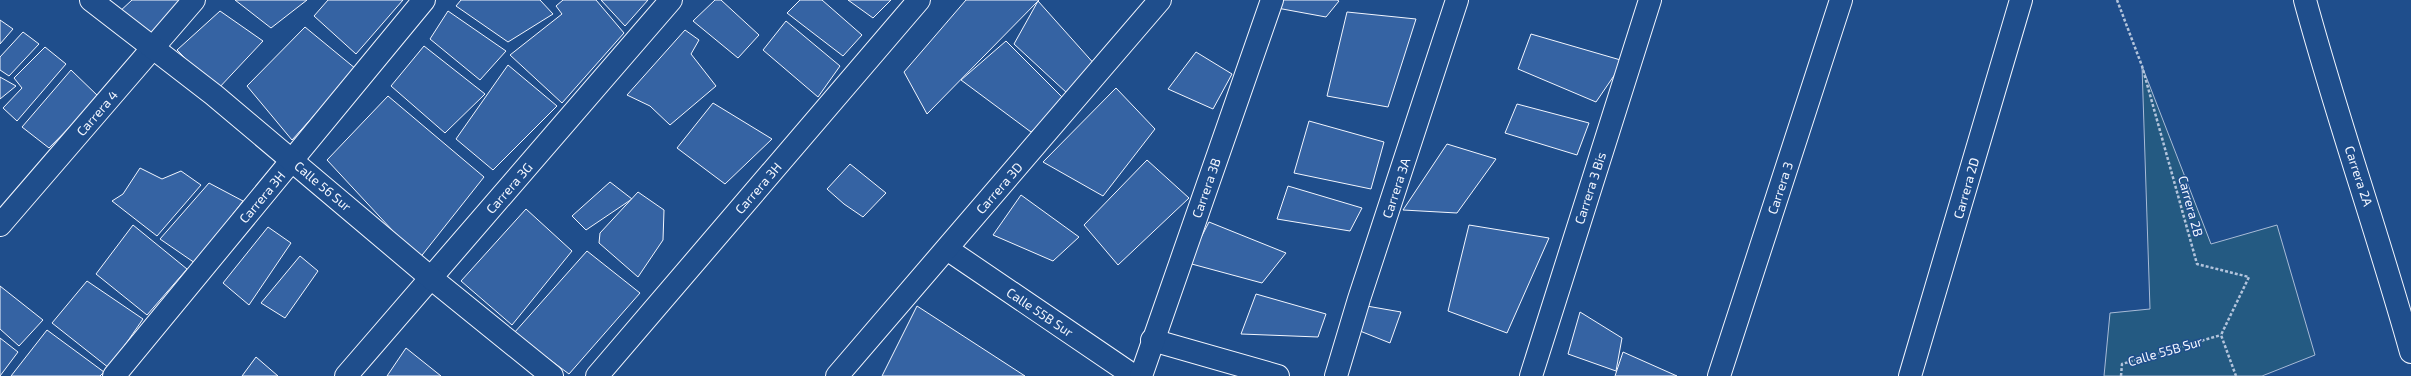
<svg xmlns="http://www.w3.org/2000/svg" width="2411" height="376" font-family="'Exo 2',sans-serif">
<style>
.green{fill:#245a82;stroke:#a8bbd7}
.building{fill:#3563a3;stroke:#f2f6ff}
.lines{fill:none;stroke-linecap:round;stroke-linejoin:round}
.minor-casing{stroke:#f2f6ff;stroke-width:24}
.tertiary-casing{stroke:#f2f6ff;stroke-width:24}
.path{stroke:#b3c4dc;stroke-width:2.5;stroke-dasharray:3 2;stroke-linecap:butt}
.minor{stroke:#1f4e8c;stroke-width:22}
.tertiary{stroke:#1f4e8c;stroke-width:22}
.labels{text-anchor:middle;stroke-width:3;stroke-linejoin:round;paint-order:stroke}
.street-label{font-size:13px;fill:#f2f6ff;stroke:#1f4e8c}
</style>
<rect width="100%" height="100%" fill="#1f4e8c"/>
<!-- green -->
<path class="green" d="M 2142,66 L 2211,244 L 2277,225 L 2315,355 L 2262,376 L 2104,376 L 2110,313 L 2150,309 Z"/>
<!-- building -->
<g class="building">
<path d="M 132,0 L 178,0 L 181,2 L 152,33 L 118,13 Z"/>
<path d="M 235,0 L 307,0 L 271,28 Z"/>
<path d="M 328,0 L 403,0 L 356,54 L 314,16 Z"/>
<path d="M 461,0 L 540,0 L 553,14 L 508,42 L 456,6 Z"/>
<path d="M 563,0 L 596,0 L 624,33 L 562,103 L 510,55 L 562,14 L 556,6 Z"/>
<path d="M 601,0 L 648,0 L 625,26 Z"/>
<path d="M 715,0 L 721,0 L 759,35 L 738,58 L 693,21 Z"/>
<path d="M 800,0 L 822,0 L 862,35 L 843,56 L 787,13 Z"/>
<path d="M 848,0 L 891,0 L 873,18 Z"/>
<path d="M 966,0 L 1039,0 L 927,114 L 904,72 Z"/>
<path d="M 1279,0 L 1337,0 L 1339,1 L 1326,17 L 1277,8 Z"/>
<path d="M 1038,1 L 1097,67 L 1067,93 L 1014,44 Z"/>
<path d="M 220,11 L 263,41 L 217,90 L 177,50 Z"/>
<path d="M 448,11 L 506,51 L 480,80 L 430,39 Z"/>
<path d="M 1347,12 L 1416,19 L 1388,107 L 1327,96 Z"/>
<path d="M 0,20 L 13,29 L 0,44 Z"/>
<path d="M 786,21 L 840,66 L 818,97 L 763,50 Z"/>
<path d="M 305,27 L 356,69 L 292,140 L 247,86 Z"/>
<path d="M 685,30 L 699,40 L 691,54 L 716,86 L 670,125 L 650,106 L 627,95 Z"/>
<path d="M 23,32 L 39,44 L 9,76 L 0,70 L 0,57 Z"/>
<path d="M 1531,34 L 1624,61 L 1596,102 L 1518,69 Z"/>
<path d="M 1006,41 L 1068,103 L 1031,132 L 961,80 Z"/>
<path d="M 424,46 L 485,94 L 445,133 L 391,86 Z"/>
<path d="M 45,47 L 66,64 L 17,121 L 3,108 L 22,88 L 14,78 Z"/>
<path d="M 1196,52 L 1232,74 L 1213,109 L 1168,89 Z"/>
<path d="M 508,65 L 557,106 L 493,170 L 456,139 Z"/>
<path d="M 71,70 L 99,97 L 49,148 L 22,127 Z"/>
<path d="M 0,77 L 16,86 L 0,99 Z"/>
<path d="M 1116,88 L 1155,129 L 1103,196 L 1043,162 Z"/>
<path d="M 388,96 L 484,177 L 419,259 L 327,160 Z"/>
<path d="M 713,103 L 772,139 L 725,184 L 677,148 Z"/>
<path d="M 1517,104 L 1589,123 L 1577,155 L 1505,133 Z"/>
<path d="M 1309,121 L 1384,142 L 1371,189 L 1294,173 Z"/>
<path d="M 1447,144 L 1496,159 L 1457,213 L 1403,210 Z"/>
<path d="M 1147,160 L 1189,198 L 1118,265 L 1084,225 Z"/>
<path d="M 850,164 L 886,193 L 863,217 L 844,204 L 827,189 Z"/>
<path d="M 140,168 L 162,179 L 181,171 L 201,185 L 157,236 L 112,201 L 123,194 Z"/>
<path d="M 610,182 L 632,199 L 586,230 L 572,216 Z"/>
<path d="M 209,183 L 243,201 L 195,263 L 160,239 Z"/>
<path d="M 1288,186 L 1362,208 L 1350,231 L 1277,219 Z"/>
<path d="M 638,192 L 664,210 L 663,240 L 638,277 L 599,243 L 600,233 Z"/>
<path d="M 1021,195 L 1079,237 L 1053,261 L 993,235 Z"/>
<path d="M 526,209 L 572,251 L 512,325 L 461,281 Z"/>
<path d="M 1209,222 L 1286,253 L 1262,283 L 1188,263 Z"/>
<path d="M 133,225 L 187,269 L 147,315 L 96,274 Z"/>
<path d="M 1469,225 L 1549,238 L 1507,333 L 1448,311 Z"/>
<path d="M 268,227 L 291,243 L 249,305 L 223,283 Z"/>
<path d="M 587,251 L 640,293 L 569,374 L 514,333 Z"/>
<path d="M 300,256 L 318,271 L 285,318 L 261,303 Z"/>
<path d="M 87,281 L 143,319 L 109,368 L 52,323 Z"/>
<path d="M 0,286 L 43,320 L 19,346 L 0,329 Z"/>
<path d="M 1256,294 L 1326,314 L 1318,337 L 1241,334 Z"/>
<path d="M 1361,305 L 1401,312 L 1390,343 L 1360,331 Z"/>
<path d="M 917,306 L 1025,376 L 882,376 Z"/>
<path d="M 1580,312 L 1622,338 L 1616,371 L 1568,354 Z"/>
<path d="M 47,330 L 104,372 L 100,376 L 11,376 Z"/>
<path d="M 0,338 L 18,352 L 0,376 Z"/>
<path d="M 406,348 L 441,376 L 387,376 Z"/>
<path d="M 1623,352 L 1677,376 L 1615,376 Z"/>
<path d="M 256,357 L 278,376 L 242,376 Z"/>
</g>
<g class="lines">
<!-- minor casing -->
<g class="minor-casing">
<g id="minor">
<path d="M 2305,0 C 2337,118 2378,234 2411,352"/>
<path d="M 0,225 L 194,0"/>
<path d="M 947,249 L 1134,376"/>
<path d="M 1152,340 L 1278,376"/>
<path d="M 114,376 L 424,0"/>
<path d="M 346,376 L 671,0"/>
<path d="M 597,376 L 919,0"/>
<path d="M 837,376 L 1160,0"/>
<path d="M 1141,376 L 1272,0"/>
<path d="M 1336,376 L 1359,299 L 1457,0"/>
<path d="M 1531,376 L 1650,0"/>
<path d="M 1719,376 L 1841,0"/>
<path d="M 1910,376 L 2021,0"/>
</g>
</g>
<!-- tertiary casing -->
<g class="tertiary-casing">
<path id="tertiary" d="M 91,0 L 214,95 L 431,278 L 552,376"/>
</g>
<!-- path -->
<g class="path">
<path d="M 2117,0 L 2142,66 L 2197,264 L 2249,277 L 2221,335 L 2236,376"/>
<path d="M 2121,376 L 2122,364 L 2221,335"/>
</g>
<!-- minor -->
<use href="#minor" class="minor"/>
<!-- tertiary -->
<use href="#tertiary" class="tertiary"/>
</g>
<g class="labels">
<!-- street labels -->
<g class="street-label">
<text transform="translate(97 113) rotate(-49)" y="5">Carrera 4</text>
<text transform="translate(2359 176) rotate(72)" y="5">Carrera 2A</text>
<text transform="translate(323 186) rotate(40)" y="5">Calle 56 Sur</text>
<text transform="translate(509 188) rotate(-49)" y="5">Carrera 3G</text>
<text transform="translate(758 188) rotate(-49)" y="5">Carrera 3H</text>
<text transform="translate(999 188) rotate(-49)" y="5">Carrera 3D</text>
<text transform="translate(1206 188) rotate(-71)" y="5">Carrera 3B</text>
<text transform="translate(1396 188) rotate(-72)" y="5">Carrera 3A</text>
<text transform="translate(1590 188) rotate(-72)" y="5">Carrera 3 Bis</text>
<text transform="translate(1780 188) rotate(-72)" y="5">Carrera 3</text>
<text transform="translate(1966 188) rotate(-74)" y="5">Carrera 2D</text>
<text transform="translate(262 197) rotate(-50)" y="5">Carrera 3H</text>
<text transform="translate(2191 206) rotate(75)" y="5">Carrera 2B</text>
<text transform="translate(1040 312) rotate(34)" y="5">Calle 55B Sur</text>
<text transform="translate(2165 351) rotate(-16)" y="5">Calle 55B Sur</text>
</g>
</g>
</svg>
